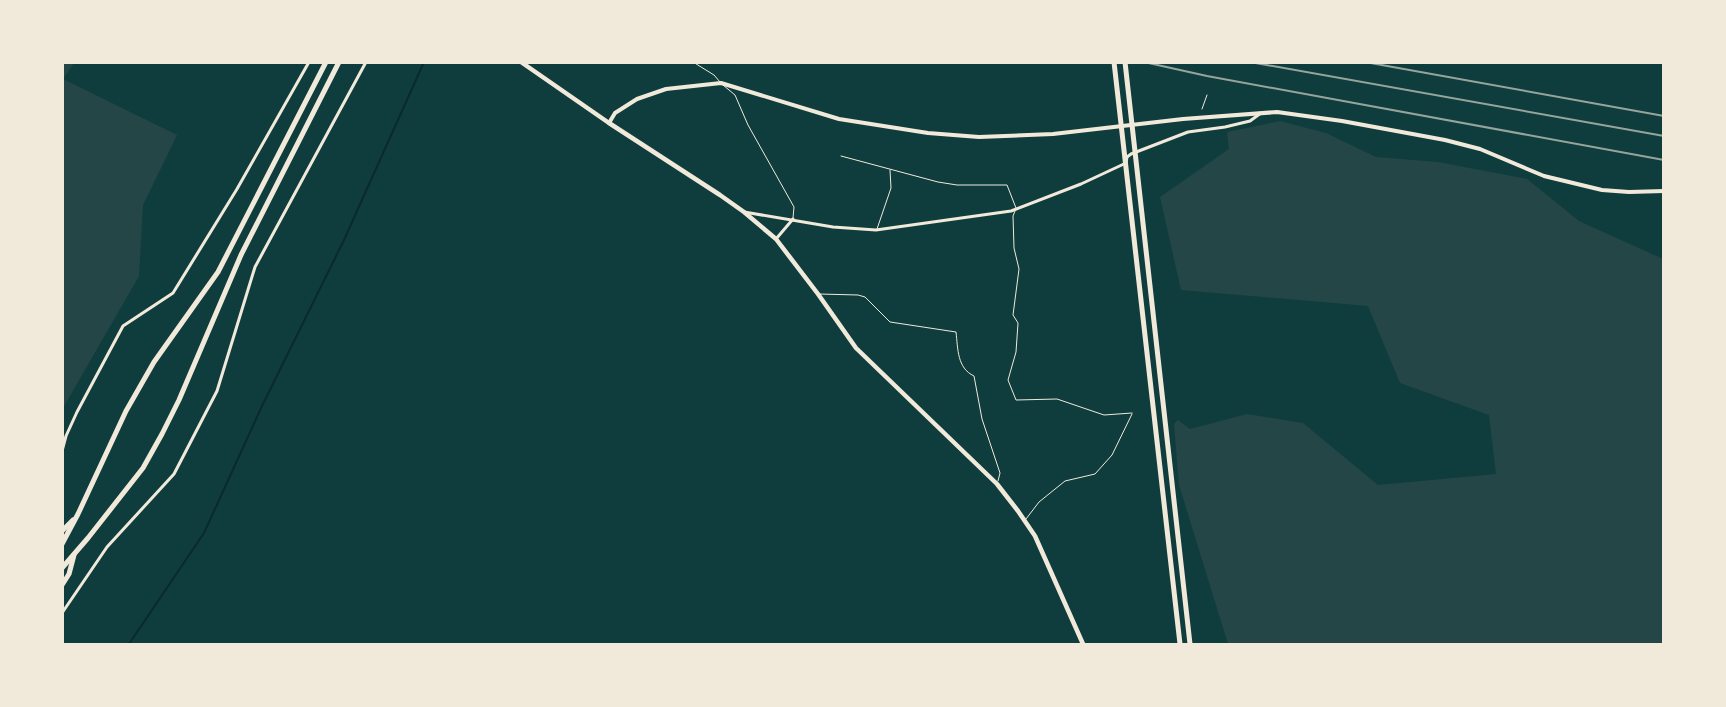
<svg xmlns="http://www.w3.org/2000/svg" width="1726" height="707" font-family="Mulish,sans-serif">
<style>
.green{fill:#244646}
.lines{fill:none;stroke-linecap:round;stroke-linejoin:round}
.stream{stroke:#0a2a2b;stroke-width:2}
.service{stroke:#f1e9da;stroke-width:1}
.minor{stroke:#f1e9da;stroke-width:3}
.tertiary{stroke:#f1e9da;stroke-width:4}
.secondary{stroke:#f1e9da;stroke-width:4.5}
.trunk{stroke:#f1e9da;stroke-width:5}
.motorway{stroke:#f1e9da;stroke-width:5}
.rail{stroke:#97a49c;stroke-width:2}
</style>
<rect width="100%" height="100%" fill="#0f3d3e"/>
<!-- green -->
<g class="green">
<path d="M 74,63 L 63,79 L 177,135 L 143,205 L 139,276 L 63,408 L 62,63 Z"/>
<path d="M 1280,121 L 1326,133 L 1376,157 L 1438,162 L 1527,179 L 1579,221 L 1663,259 L 1663,644 L 1228,644 L 1179,485 L 1174,424 L 1178,420 L 1190,429 L 1247,414 L 1303,423 L 1378,485 L 1496,474 L 1489,415 L 1400,383 L 1368,306 L 1181,290 L 1160,197 L 1229,149 L 1227,132 Z"/>
</g>
<g class="lines">
<!-- stream -->
<path class="stream" d="M 129,644 L 204,533 L 262,406 L 344,240 L 424,62"/>
<!-- service -->
<g class="service">
<path d="M 693,62 L 714,75 L 720,82"/>
<path d="M 723,85 L 735,95 L 748,125 L 794,207 L 793,218"/>
<path d="M 1202,109 L 1207,95"/>
<path d="M 841,156 L 938,182 L 957,185 L 1007,185 L 1016,208"/>
<path d="M 1015,211 L 1013,216 L 1014,248 L 1019,269 L 1013,315 L 1018,323 L 1016,352 L 1008,380 L 1016,400 L 1057,399 L 1104,415 L 1132,413"/>
<path d="M 877,229 L 891,188 L 890,170"/>
<path d="M 819,294 L 858,295 L 865,297 L 890,322 L 956,332 C 958,349 957,368 974,376 L 982,419 L 1000,473 L 998,481"/>
<path d="M 1026,519 L 1039,502 L 1065,481 L 1095,474 L 1112,455 L 1132,414"/>
</g>
<!-- minor -->
<g class="minor">
<path d="M 744,212 L 833,227 L 876,230 L 1011,211 L 1081,184 L 1126,163 L 1127,157 L 1131,154 L 1188,132 L 1225,127 L 1250,121 L 1261,113"/>
<path d="M 776,239 L 793,219"/>
<path d="M 62,451 L 66,436 L 77,412 L 123,326 L 173,293 L 237,189 L 309,62"/>
<path d="M 62,613 L 107,547 L 174,474 L 217,391 L 255,267 L 366,62"/>
</g>
<!-- tertiary -->
<path class="tertiary" d="M 609,123 L 615,113 L 637,99 L 666,89 L 721,83 L 839,119 L 928,133 L 979,137 L 1053,134 L 1183,119 L 1277,112 L 1342,121 L 1445,140 L 1480,149 L 1544,176 L 1602,190 L 1629,192 L 1664,191"/>
<!-- secondary -->
<path class="secondary" d="M 521,62 L 609,123 L 720,195 L 744,212 L 776,239 L 818,294 L 856,348 L 997,484 L 1018,511 L 1035,536 L 1083,644"/>
<!-- trunk -->
<g class="trunk">
<path d="M 62,531 L 73,520"/>
<path d="M 62,544 L 78,514 L 126,411 L 154,362 L 218,272 L 326,62"/>
<path d="M 62,568 L 88,538 L 143,468 L 162,434 L 179,400 L 241,255 L 339,62"/>
<path d="M 62,585 L 69,574 L 74,555"/>
</g>
<!-- motorway -->
<g class="motorway">
<path d="M 1114,62 L 1180,644"/>
<path d="M 1125,62 L 1190,644"/>
</g>
<!-- rail -->
<g class="rail">
<path d="M 1144,62 L 1207,76 L 1664,160"/>
<path d="M 1250,62 L 1664,136"/>
<path d="M 1365,62 L 1664,116"/>
</g>
</g>
<!-- border -->
<rect width="1726" height="707" fill="none" stroke="#f1e9da" stroke-width="128"/>
</svg>
